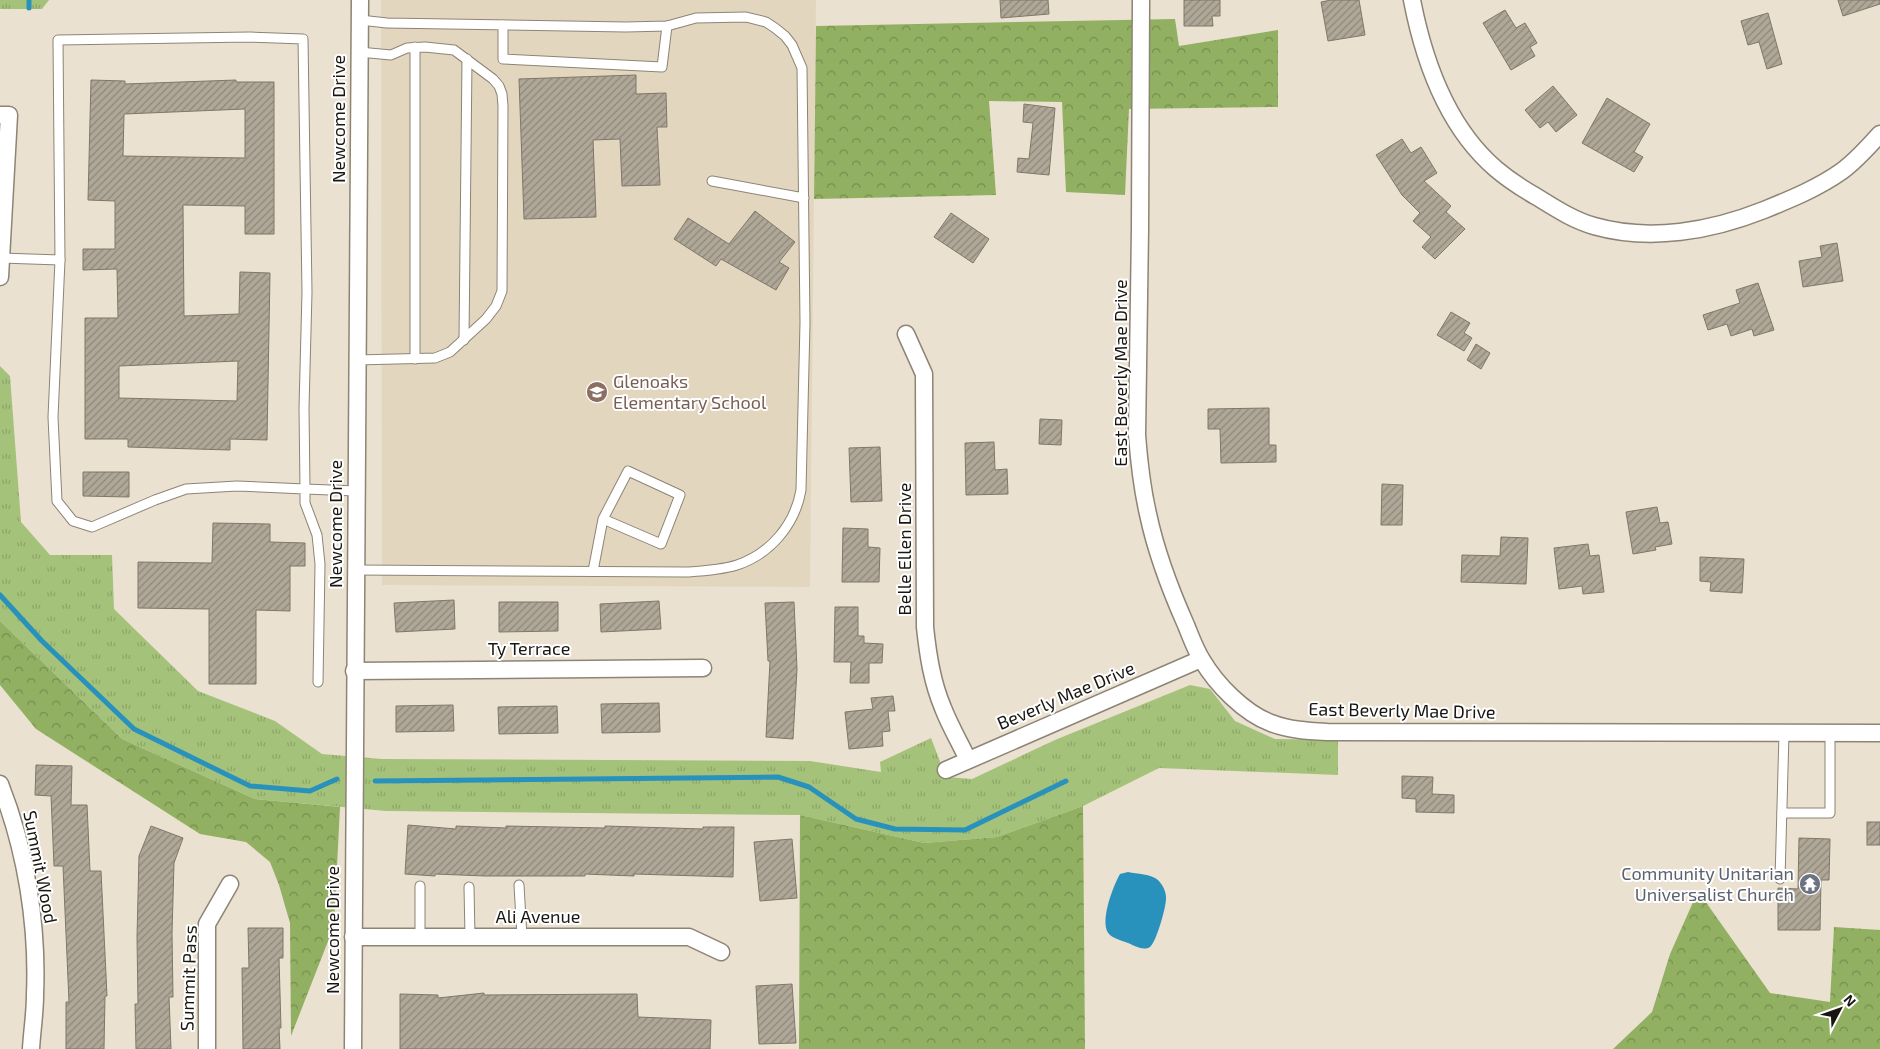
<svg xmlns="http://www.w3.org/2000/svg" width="1880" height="1049" font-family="'Exo 2',sans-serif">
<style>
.built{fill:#e3d6bf}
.grass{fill:url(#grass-tufts)}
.forest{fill:url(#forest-crowns)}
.water{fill:#2891bc}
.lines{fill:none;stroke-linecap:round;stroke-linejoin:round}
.stream{stroke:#2891bc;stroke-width:5}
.building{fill:url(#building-hatch);stroke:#807769;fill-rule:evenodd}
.service-casing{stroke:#8d8475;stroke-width:11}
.minor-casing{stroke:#8d8475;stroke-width:19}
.service{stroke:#fff;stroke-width:9}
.minor{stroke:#fff;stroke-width:16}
.labels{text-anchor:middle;stroke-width:4;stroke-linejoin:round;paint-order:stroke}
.street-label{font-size:18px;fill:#191611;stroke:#fff}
.education-label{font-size:18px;fill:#785e54;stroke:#fff;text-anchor:start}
.worship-label{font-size:18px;fill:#5b616d;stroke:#fff;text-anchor:end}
</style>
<defs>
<pattern id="grass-tufts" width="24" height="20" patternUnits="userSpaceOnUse" patternTransform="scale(1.25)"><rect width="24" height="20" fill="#a5c27a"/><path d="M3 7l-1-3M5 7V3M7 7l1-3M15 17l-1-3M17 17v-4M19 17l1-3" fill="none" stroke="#8da668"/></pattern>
<pattern id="forest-crowns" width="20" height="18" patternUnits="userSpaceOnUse" patternTransform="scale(1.25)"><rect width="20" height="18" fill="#91b061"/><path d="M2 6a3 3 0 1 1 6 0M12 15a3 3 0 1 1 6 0" fill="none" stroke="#768e4f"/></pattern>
<pattern id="building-hatch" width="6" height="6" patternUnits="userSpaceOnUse" patternTransform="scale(1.25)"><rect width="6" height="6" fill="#afa797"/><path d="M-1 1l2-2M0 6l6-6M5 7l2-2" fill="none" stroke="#8e877a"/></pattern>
</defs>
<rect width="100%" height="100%" fill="#eae1d0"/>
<!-- built -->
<path class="built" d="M 381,0 L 816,0 L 810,587 L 382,585 Z"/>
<!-- grass -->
<g class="grass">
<path d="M 0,0 L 49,0 L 42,9 L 0,9 Z"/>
<path d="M 0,366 L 10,376 L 21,522 L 50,555 L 112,555 L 114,609 L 198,691 L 275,721 L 322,754 L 382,759 L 810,761 L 881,772 L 880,762 L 931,738 L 946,777 L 972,779 L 1055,740 L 1190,685 L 1210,689 L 1235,721 L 1275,739 L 1338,740 L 1338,775 L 1159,768 L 1083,806 L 997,837 L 924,843 L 800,815 L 386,811 L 255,799 L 122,739 L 0,621 Z"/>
</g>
<!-- forest -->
<g class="forest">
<path d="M 1175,19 L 1179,46 L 1278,30 L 1278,107 L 1129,109 L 1125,195 L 1066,192 L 1062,102 L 989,101 L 996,195 L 814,199 L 816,26 Z"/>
<path d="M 0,621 L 122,739 L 255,799 L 340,807 L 334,926 L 291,1036 L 290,923 L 279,885 L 270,862 L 246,842 L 200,834 L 36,729 L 0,685 Z"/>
<path d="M 1083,806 L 1085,1049 L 799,1049 L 800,815 L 924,843 L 997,837 Z"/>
<path d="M 1698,891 L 1770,993 L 1830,1002 L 1834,927 L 1880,930 L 1880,1049 L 1613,1049 L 1652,1012 L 1670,954 Z"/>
</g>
<!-- water -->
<path class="water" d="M 1128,872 C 1137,874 1151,874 1158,880 C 1162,884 1166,891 1166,897 C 1167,905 1156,943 1150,947 C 1143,951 1135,946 1128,943 C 1123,941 1115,939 1110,935 C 1098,925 1113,886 1120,874 Z"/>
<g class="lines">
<!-- stream -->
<g class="stream">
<path d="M 29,0 L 29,8"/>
<path d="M 0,595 L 42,641 L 134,729 L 250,786 L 310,791 L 337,779"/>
<path d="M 375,781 L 778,777 L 809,787 L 856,819 L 895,829 L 965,830 L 1066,781"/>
</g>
</g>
<!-- building -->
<g class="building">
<path d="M 1000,0 L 1048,0 L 1049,14 L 1001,18 Z"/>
<path d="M 1184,0 L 1220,0 L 1220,16 L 1212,16 L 1213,26 L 1184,26 Z"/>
<path d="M 1331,0 L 1359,0 L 1365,35 L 1328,41 L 1321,2 Z"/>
<path d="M 1838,0 L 1880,0 L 1880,4 L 1843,16 Z"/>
<path d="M 1505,10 L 1516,28 L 1525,23 L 1537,43 L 1530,47 L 1535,56 L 1511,70 L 1483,23 Z"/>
<path d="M 1768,13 L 1782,64 L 1767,69 L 1759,42 L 1748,45 L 1741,21 Z"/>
<path d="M 636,75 L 636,94 L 666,93 L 667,127 L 657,127 L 660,185 L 622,186 L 620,139 L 593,140 L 596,217 L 524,219 L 519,79 Z"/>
<path d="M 91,80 L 125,81 L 125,84 L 236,80 L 236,82 L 274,82 L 274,234 L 245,234 L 245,206 L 183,205 L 184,316 L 239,314 L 240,272 L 270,273 L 267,440 L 230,439 L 230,450 L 128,447 L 128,439 L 85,439 L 85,318 L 118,318 L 117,269 L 83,270 L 83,249 L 115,249 L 115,201 L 88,200 ZM 245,109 L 245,158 L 123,156 L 124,114 ZM 238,361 L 237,401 L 119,398 L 119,366 Z"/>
<path d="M 1553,86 L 1577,115 L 1556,132 L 1548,122 L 1540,128 L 1525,110 Z"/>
<path d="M 1607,98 L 1650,124 L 1634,152 L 1643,157 L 1634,172 L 1582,143 Z"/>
<path d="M 1024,104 L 1055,108 L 1049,175 L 1017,172 L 1018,158 L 1029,159 L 1033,123 L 1023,122 Z"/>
<path d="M 1402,139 L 1411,153 L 1421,147 L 1437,173 L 1424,181 L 1451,206 L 1446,212 L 1465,229 L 1435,259 L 1422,247 L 1431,237 L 1413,221 L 1420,213 L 1402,195 L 1376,155 Z"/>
<path d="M 755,211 L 795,242 L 779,262 L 789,268 L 776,290 L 721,259 L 716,266 L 674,239 L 688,218 L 729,244 Z"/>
<path d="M 951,213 L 989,239 L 973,263 L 934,237 Z"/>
<path d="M 1837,243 L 1843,281 L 1803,287 L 1799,261 L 1822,257 L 1820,246 Z"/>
<path d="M 1758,283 L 1774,330 L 1754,336 L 1752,329 L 1731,336 L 1727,324 L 1708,330 L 1703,315 L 1740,303 L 1736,290 Z"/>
<path d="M 1451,312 L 1470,323 L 1464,333 L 1472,338 L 1464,351 L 1437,335 Z"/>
<path d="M 1476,344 L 1490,353 L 1481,369 L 1467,360 Z"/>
<path d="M 1269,408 L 1269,445 L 1276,445 L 1276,462 L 1221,463 L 1220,429 L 1208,429 L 1208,409 Z"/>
<path d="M 1040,419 L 1062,420 L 1061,445 L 1039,444 Z"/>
<path d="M 994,442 L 995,470 L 1007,469 L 1008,494 L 966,495 L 965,443 Z"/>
<path d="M 880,447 L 882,501 L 851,502 L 849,448 Z"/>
<path d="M 83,472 L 129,472 L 129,497 L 83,496 Z"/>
<path d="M 1382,484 L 1403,485 L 1402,525 L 1381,525 Z"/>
<path d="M 1657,507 L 1660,523 L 1668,522 L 1672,544 L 1655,547 L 1656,550 L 1633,554 L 1626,512 Z"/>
<path d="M 213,523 L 270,524 L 270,542 L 305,543 L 305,566 L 290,566 L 290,611 L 256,610 L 256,684 L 209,684 L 209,609 L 138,608 L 138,562 L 212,563 Z"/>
<path d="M 843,528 L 868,529 L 868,547 L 880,548 L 879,582 L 842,582 Z"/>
<path d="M 1501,537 L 1528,538 L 1526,584 L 1461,582 L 1462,555 L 1500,556 Z"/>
<path d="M 1588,544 L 1590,556 L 1599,555 L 1604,592 L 1583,594 L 1582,586 L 1559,589 L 1554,548 Z"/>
<path d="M 1700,557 L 1744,559 L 1742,593 L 1710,591 L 1711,582 L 1700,581 Z"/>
<path d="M 454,600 L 455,629 L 396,632 L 394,603 Z"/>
<path d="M 659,601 L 661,629 L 601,632 L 600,604 Z"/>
<path d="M 499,602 L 558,602 L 558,631 L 499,632 Z"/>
<path d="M 794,602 L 797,669 L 793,739 L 766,737 L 770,661 L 768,661 L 765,603 Z"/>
<path d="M 835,607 L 858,607 L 858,636 L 864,636 L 864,643 L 883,644 L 882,663 L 869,663 L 869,683 L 850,683 L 851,662 L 834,662 Z"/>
<path d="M 893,696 L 895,711 L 888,711 L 890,731 L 882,732 L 883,746 L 849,749 L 845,712 L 873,709 L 871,698 Z"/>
<path d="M 659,703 L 660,732 L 602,733 L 601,704 Z"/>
<path d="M 453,705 L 454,731 L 396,732 L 396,706 Z"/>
<path d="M 557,706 L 558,733 L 499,734 L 498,707 Z"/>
<path d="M 36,765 L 72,766 L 71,805 L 87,805 L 90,871 L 101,871 L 107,996 L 105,996 L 104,1049 L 66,1049 L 66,1002 L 69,1002 L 63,866 L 54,866 L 51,796 L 35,795 Z"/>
<path d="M 1402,776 L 1433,777 L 1432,794 L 1454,795 L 1454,813 L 1416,812 L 1416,799 L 1402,798 Z"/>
<rect x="1867" y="822" width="13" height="23"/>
<path d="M 408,825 L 456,829 L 456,826 L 506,828 L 506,826 L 605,828 L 605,826 L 703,829 L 703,827 L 734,827 L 733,877 L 634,874 L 634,876 L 585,874 L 585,876 L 485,876 L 435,874 L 435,876 L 405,874 Z"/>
<path d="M 151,826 L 183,838 L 174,863 L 172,933 L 173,997 L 169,997 L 171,1049 L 136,1049 L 135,1004 L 138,1004 L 137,937 L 139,856 Z"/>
<path d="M 1799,838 L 1830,839 L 1829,880 L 1821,880 L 1820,930 L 1778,930 L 1778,888 L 1798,889 Z"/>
<path d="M 792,839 L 797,898 L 760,901 L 754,842 Z"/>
<path d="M 248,928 L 283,928 L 283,958 L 279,958 L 281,1028 L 279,1028 L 280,1049 L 243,1049 L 242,968 L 249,968 Z"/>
<path d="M 792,984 L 796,1043 L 759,1044 L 756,986 Z"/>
<path d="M 484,993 L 484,995 L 637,994 L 638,1017 L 711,1020 L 710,1049 L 400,1049 L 400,994 L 438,995 L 438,998 Z"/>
</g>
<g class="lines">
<!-- service casing -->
<g class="service-casing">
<g id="service">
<path d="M 503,25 L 503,59 L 662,67 L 667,26"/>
<path d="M 712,181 L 804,198"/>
<path d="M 1,258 L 60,260 L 58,40 L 250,37 L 303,39 L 307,292 L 304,408 L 305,489 L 356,491"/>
<path d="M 60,260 L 53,417 L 57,501 L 73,521 L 92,527 L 155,500 L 186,489 L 237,486 L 305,489 L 305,503 L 317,535 L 320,564 L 318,682"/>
<path d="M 464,340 L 467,59"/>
<path d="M 415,359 L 415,47"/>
<path d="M 357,360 L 435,358 L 450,352 L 486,319 L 496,306 L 502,291 L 503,106 L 502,94 L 499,86 L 493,79 L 454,50 L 425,47 L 407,48 L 391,55 L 359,52"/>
<path d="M 355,570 L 687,572 C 703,571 721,570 737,565 C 770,554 795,525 801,490 L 805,323 L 802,68 L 792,45 L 785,36 L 775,28 L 766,22 L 746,17 L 696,18 L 667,26 L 626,27 L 387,23 L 360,20"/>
<path d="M 593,571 L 603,519 L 628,471 L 680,495 L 661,544 L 603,519"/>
<path d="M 1782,813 L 1830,813 L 1830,733"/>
<path d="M 1780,879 L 1784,733"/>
<path d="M 519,885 L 522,937"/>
<path d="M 420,886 L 420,937"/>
<path d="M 469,887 L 470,937"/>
</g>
</g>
<!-- minor casing -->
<g class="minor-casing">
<g id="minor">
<path d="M 1141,0 L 1140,229 L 1137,435 C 1139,461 1142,488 1148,514 C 1156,552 1170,589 1186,625 C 1191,637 1195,649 1202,660 C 1216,684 1244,713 1271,723 C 1289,730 1308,731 1327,732 L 1880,733"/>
<path d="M 1412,0 C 1424,62 1447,127 1496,169 C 1509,180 1523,189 1537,197 C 1555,208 1573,220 1594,226 C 1650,242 1711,231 1764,210 C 1791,199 1818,188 1842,171 C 1856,161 1868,147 1880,134"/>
<path d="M 0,115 L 9,115 L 0,277"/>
<path d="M 906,334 L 924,374 L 925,627 C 928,655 932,682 943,708 C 950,726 960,743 968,760"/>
<path d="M 354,671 L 703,668"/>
<path d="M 946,770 L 1201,659"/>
<path d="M 0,784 C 26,850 38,925 35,995 C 35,1013 32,1031 31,1049"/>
<path d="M 353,937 L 689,937 L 721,952"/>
<path d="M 207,1049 L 207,924 L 230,884"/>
<path d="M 353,1049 L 360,0"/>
</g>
</g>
<!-- service -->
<use href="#service" class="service"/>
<!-- minor -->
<use href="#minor" class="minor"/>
</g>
<!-- icons -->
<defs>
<g id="school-disc" transform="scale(1.125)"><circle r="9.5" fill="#8d6e63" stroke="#fff"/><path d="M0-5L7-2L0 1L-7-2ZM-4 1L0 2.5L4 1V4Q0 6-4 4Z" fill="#fff"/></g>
<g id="temple-disc" transform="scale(1.125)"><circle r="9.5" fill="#6b7280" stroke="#fff"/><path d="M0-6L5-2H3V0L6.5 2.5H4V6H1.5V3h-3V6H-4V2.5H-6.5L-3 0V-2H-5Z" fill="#fff"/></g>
</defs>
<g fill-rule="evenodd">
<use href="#school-disc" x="597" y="392"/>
<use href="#temple-disc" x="1810" y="884"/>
</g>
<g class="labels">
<!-- street labels -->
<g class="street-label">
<text transform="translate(339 119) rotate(-90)" y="6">Newcome Drive</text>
<text transform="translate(1121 373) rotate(-90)" y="6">East Beverly Mae Drive</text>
<text transform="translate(336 524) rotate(-90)" y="6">Newcome Drive</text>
<text transform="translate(905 549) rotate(-90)" y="6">Belle Ellen Drive</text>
<text x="529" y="655">Ty Terrace</text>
<text transform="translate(1066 696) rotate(-23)" y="6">Beverly Mae Drive</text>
<text transform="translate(1402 711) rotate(1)" y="6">East Beverly Mae Drive</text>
<text transform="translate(40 867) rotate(79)" y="6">Summit Wood</text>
<text x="538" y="923">Ali Avenue</text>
<text transform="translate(333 930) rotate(-90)" y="6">Newcome Drive</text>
<text transform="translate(189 978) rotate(-88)" y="6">Summit Pass</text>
</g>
<!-- education labels -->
<g class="education-label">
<text x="613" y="388">Glenoaks<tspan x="613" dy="21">Elementary School</tspan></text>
</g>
<!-- worship labels -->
<g class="worship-label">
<text x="1794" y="880">Community Unitarian<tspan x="1794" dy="21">Universalist Church</tspan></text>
</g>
</g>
<!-- north arrow -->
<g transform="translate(1840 1009) rotate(49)" stroke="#ffffff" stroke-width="4" paint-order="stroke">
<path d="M0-4L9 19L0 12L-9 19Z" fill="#191611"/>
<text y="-8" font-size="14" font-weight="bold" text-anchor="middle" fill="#191611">N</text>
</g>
</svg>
